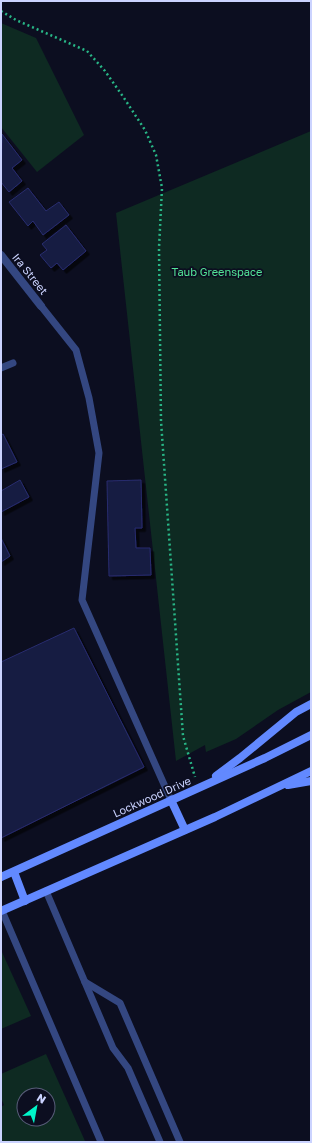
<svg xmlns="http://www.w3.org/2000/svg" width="312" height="1143" font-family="'Golos Text',sans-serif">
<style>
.green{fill:#0e2a22;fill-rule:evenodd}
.building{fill:#171a42;stroke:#282d6f;filter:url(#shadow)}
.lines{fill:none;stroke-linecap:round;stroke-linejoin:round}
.path{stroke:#28b686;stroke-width:2.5;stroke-dasharray:2 3;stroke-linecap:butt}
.service{stroke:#344781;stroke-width:7}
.minor{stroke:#344781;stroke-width:8}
.secondary{stroke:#6289ff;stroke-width:8}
.labels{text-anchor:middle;stroke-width:3.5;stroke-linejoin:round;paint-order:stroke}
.park-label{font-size:11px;fill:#52e497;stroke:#0c0e20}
.street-label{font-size:11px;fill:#cbd3ff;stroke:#0c0e20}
</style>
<defs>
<filter id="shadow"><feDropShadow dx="3.5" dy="3.5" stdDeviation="0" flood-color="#0009"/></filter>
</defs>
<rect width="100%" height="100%" fill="#0c0e20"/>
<!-- green -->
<g class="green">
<path d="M 1,23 L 36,38 L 84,135 L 37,172 L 1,127 Z"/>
<path d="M 311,131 L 311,692 L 278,710 L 236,739 L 206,752 L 205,745 L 176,761 L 116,213 Z"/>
<path d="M 1,950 L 31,1016 L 1,1029 Z"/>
<path d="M 46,1054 L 85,1141 L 1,1142 L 1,1107 L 4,1105 L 1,1098 L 1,1074 ZM 24,1095 L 48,1095 L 48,1119 L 24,1119 Z"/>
</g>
<!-- building -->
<g class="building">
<path d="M 2,134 L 22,160 L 12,168 L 22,181 L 9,192 L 1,182 Z"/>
<path d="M 28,188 L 46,211 L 59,202 L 69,215 L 43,235 L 33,221 L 28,226 L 9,202 Z"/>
<path d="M 66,225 L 86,251 L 63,270 L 57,263 L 51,268 L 40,255 L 47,250 L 42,244 Z"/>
<path d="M 3,434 L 17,462 L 1,469 L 1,435 Z"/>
<path d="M 20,480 L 29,497 L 1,512 L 1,491 Z"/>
<path d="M 141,480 L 142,528 L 135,528 L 136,548 L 150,548 L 151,575 L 109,576 L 107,481 Z"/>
<path d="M 1,538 L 10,556 L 1,562 Z"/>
<path d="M 74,628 L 144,767 L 1,838 L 1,662 Z"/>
</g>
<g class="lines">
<!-- path -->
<path class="path" d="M 1,11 L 16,20 L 87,51 L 105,71 L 124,98 L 145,130 L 156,155 L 162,188 L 159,248 L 161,421 L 183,736 L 195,777"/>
<!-- service -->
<g class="service">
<path d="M 41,306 L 76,350 L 89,398 L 99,453 L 82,600 L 171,800"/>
<path d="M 1,368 L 13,363"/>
<path d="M 46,891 L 113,1048 L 128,1068 L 160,1142"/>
<path d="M 2,911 L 101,1142"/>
<path d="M 85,982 L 120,1003 L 180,1142"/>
</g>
<!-- minor -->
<path class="minor" d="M 1,255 L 41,306"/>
<!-- secondary -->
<g class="secondary">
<path d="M 216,776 L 240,758 L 296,712 L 311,704"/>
<path d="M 288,785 L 311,781"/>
<path d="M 171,800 L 185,830"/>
<path d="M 14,872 L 25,901"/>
<path d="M 1,877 L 265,758 L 311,735"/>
<path d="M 1,911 L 215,817 L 311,771"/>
</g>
</g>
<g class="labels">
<!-- park labels -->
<g class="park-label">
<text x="217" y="276">Taub Greenspace</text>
</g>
<!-- street labels -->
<g class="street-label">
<text transform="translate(30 274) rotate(51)" y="4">Ira Street</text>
<text transform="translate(152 797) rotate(-24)" y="4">Lockwood Drive</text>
</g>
</g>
<!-- border -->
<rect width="312" height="1143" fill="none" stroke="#cbd3ff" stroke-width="4"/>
<!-- north arrow -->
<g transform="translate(36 1107) rotate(32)"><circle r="19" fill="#0c0e20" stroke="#585d79"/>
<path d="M0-3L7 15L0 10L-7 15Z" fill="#00f6ca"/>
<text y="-6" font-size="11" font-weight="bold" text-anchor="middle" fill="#cbd3ff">N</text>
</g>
</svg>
